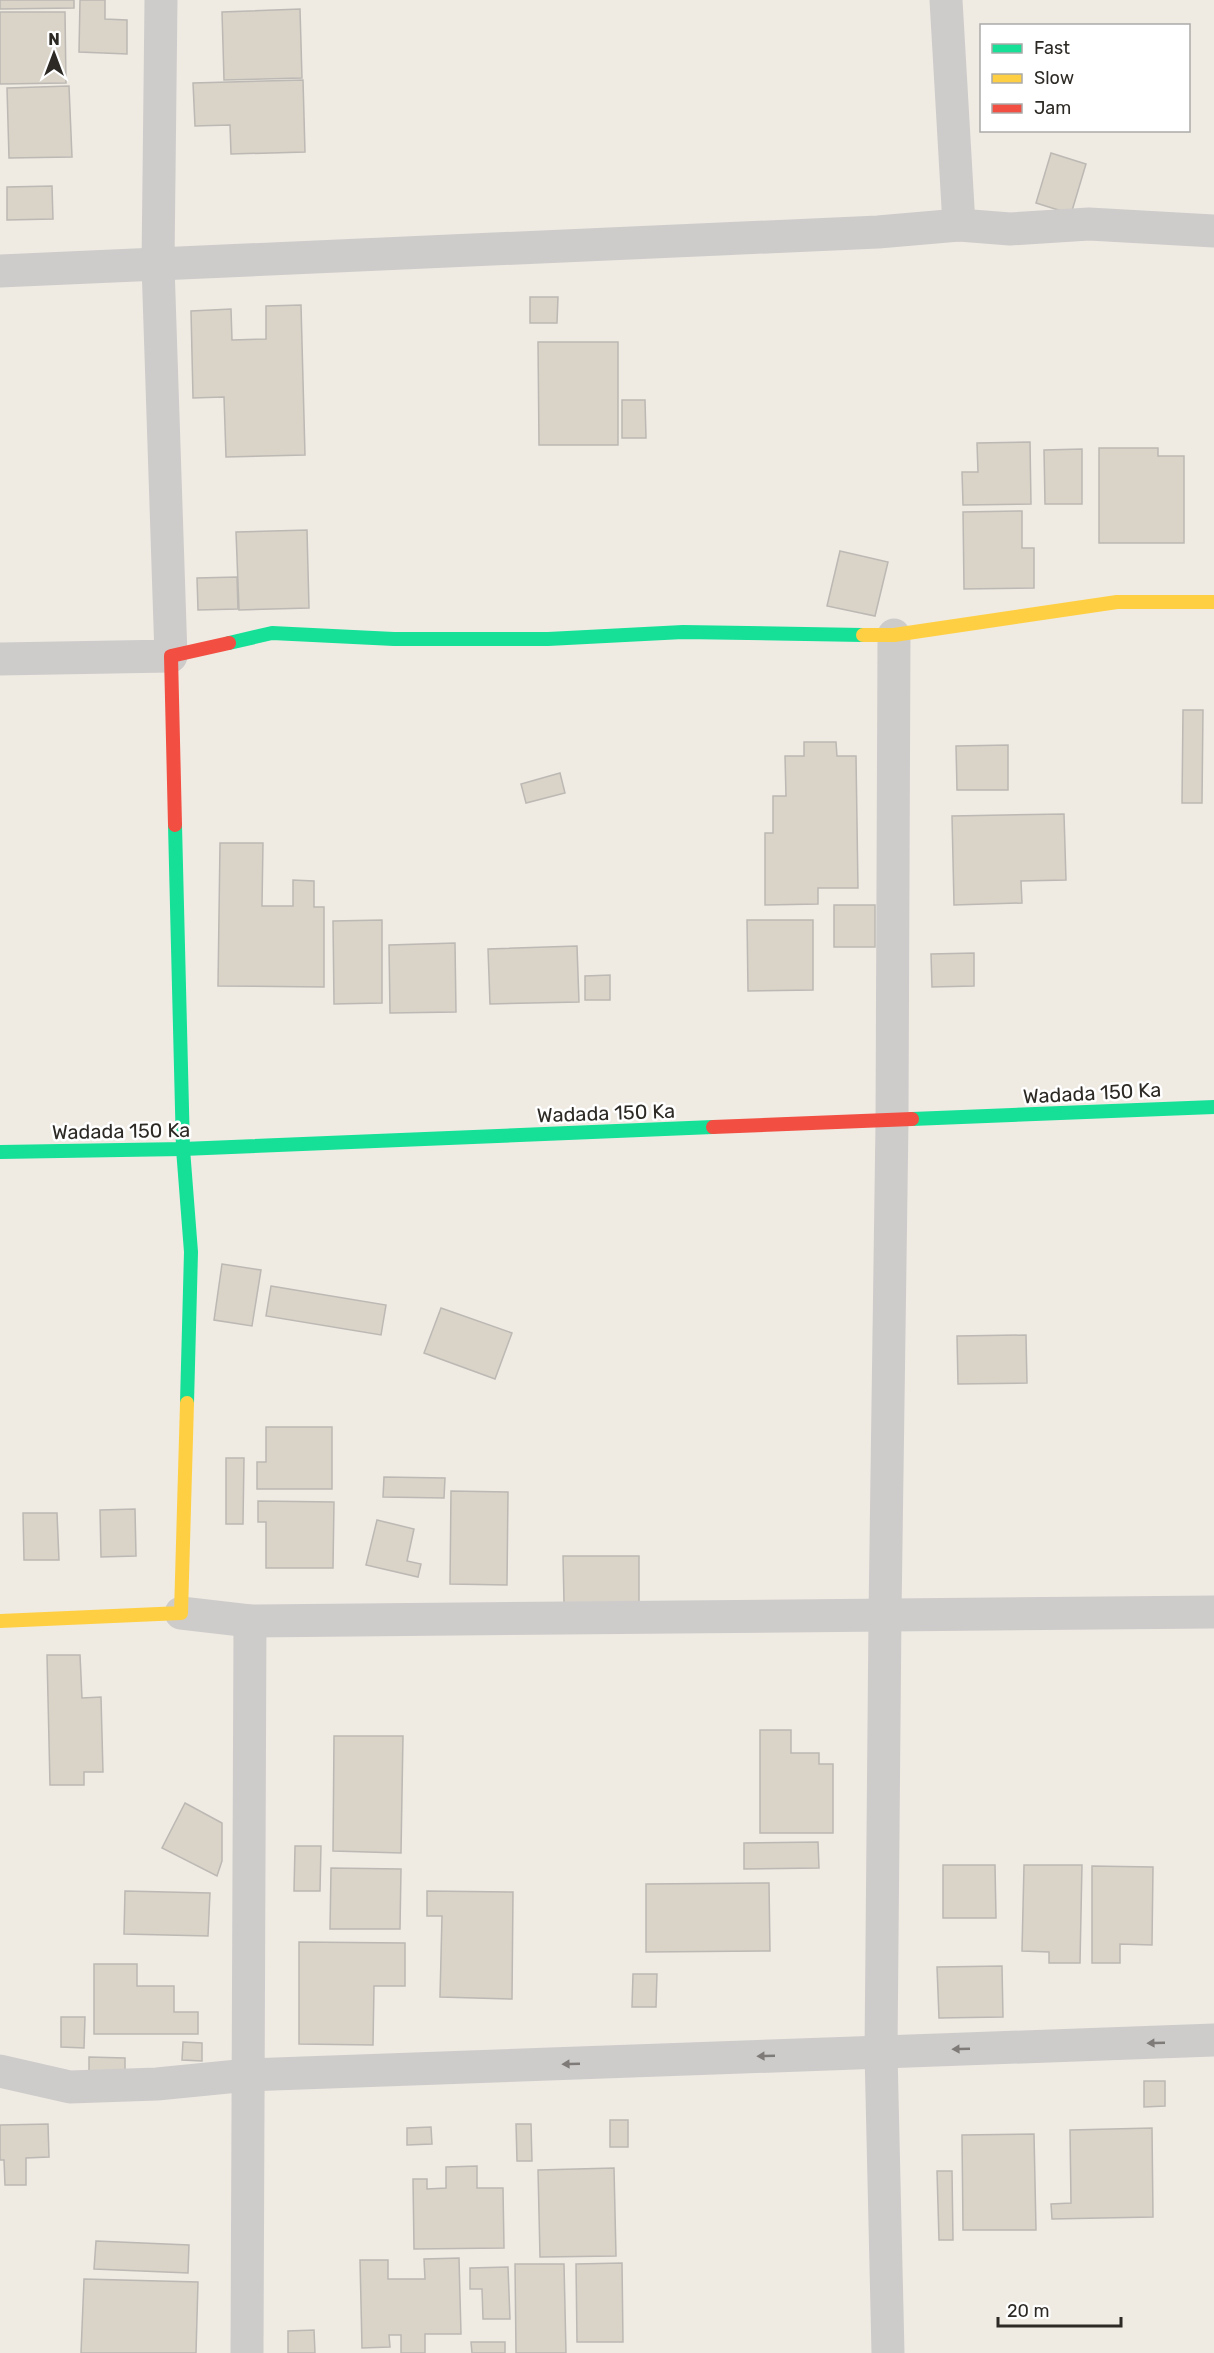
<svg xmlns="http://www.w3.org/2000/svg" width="1214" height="2353" font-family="Rubik,sans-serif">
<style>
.building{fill:#d9d3c8;stroke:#bcb8b3;stroke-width:1.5}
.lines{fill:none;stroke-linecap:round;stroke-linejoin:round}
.street{stroke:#cecccb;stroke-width:33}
.fast{stroke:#16e098;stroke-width:14}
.slow{stroke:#ffcf43;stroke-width:14}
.jam{stroke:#f24e42;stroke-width:14}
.oneway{fill:#7e7b78}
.labels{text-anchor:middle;stroke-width:5;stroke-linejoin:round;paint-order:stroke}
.street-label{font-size:20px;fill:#2d2a25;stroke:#fff}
</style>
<rect width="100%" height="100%" fill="#efebe3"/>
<!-- building -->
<g class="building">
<path d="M 0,0 L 74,0 L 74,8 L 0,9 Z"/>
<path d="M 80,0 L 105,0 L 105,19 L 127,20 L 127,54 L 79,52 Z"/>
<path d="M 300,9 L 302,78 L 224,80 L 222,12 Z"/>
<path d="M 0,12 L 65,12 L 66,83 L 0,84 Z"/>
<path d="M 303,80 L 305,152 L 231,154 L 230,125 L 195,126 L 193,83 Z"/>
<path d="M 69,86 L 72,157 L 9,158 L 7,88 Z"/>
<path d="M 1051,153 L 1086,164 L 1071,214 L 1036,203 Z"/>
<path d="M 52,186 L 53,219 L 7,220 L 7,187 Z"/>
<path d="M 530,297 L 558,297 L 557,323 L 530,323 Z"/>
<path d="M 301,305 L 305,455 L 226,457 L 224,397 L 193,398 L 191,311 L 231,309 L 232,340 L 266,339 L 266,306 Z"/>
<path d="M 538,342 L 618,342 L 618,445 L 539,445 Z"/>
<path d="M 622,400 L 645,400 L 646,438 L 622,438 Z"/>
<path d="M 1030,442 L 1031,504 L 963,505 L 962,472 L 978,472 L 977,443 Z"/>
<path d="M 1099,448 L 1158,448 L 1158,456 L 1184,456 L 1184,543 L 1099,543 Z"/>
<path d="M 1082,449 L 1082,504 L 1045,504 L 1044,450 Z"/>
<path d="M 1022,511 L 1022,548 L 1034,548 L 1034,588 L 964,589 L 963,512 Z"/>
<path d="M 307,530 L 309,608 L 239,610 L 236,532 Z"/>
<path d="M 840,551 L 888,562 L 875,616 L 827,606 Z"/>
<path d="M 237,577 L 238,609 L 198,610 L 197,578 Z"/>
<path d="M 1183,710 L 1203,710 L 1202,803 L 1182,803 Z"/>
<path d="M 804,742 L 836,742 L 837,756 L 856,756 L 858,888 L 818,888 L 818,904 L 765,905 L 765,833 L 773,833 L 773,796 L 786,796 L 785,756 L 804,756 Z"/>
<path d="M 1008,745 L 1008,790 L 957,790 L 956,746 Z"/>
<path d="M 560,773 L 565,793 L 526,803 L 521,784 Z"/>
<path d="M 1064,814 L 1066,880 L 1021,881 L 1022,903 L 954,905 L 952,816 Z"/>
<path d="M 220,843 L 263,843 L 262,906 L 293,906 L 293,880 L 314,881 L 314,907 L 324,907 L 324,987 L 218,986 Z"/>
<rect x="834" y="905" width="41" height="42"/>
<path d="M 382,920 L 382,1003 L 334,1004 L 333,921 Z"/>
<path d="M 747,920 L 813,920 L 813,990 L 748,991 Z"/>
<path d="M 455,943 L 456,1012 L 390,1013 L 389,945 Z"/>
<path d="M 577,946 L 579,1002 L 490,1004 L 488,949 Z"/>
<path d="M 974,953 L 974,986 L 932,987 L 931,954 Z"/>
<path d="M 610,975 L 610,1000 L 585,1000 L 585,976 Z"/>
<path d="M 222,1264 L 261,1270 L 252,1326 L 214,1320 Z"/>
<path d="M 271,1286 L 386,1305 L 381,1335 L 266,1316 Z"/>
<path d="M 441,1308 L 512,1333 L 495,1379 L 424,1353 Z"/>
<path d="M 1026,1335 L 1027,1383 L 958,1384 L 957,1336 Z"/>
<path d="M 266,1427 L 332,1427 L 332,1489 L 257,1489 L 257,1462 L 266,1462 Z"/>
<path d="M 226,1458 L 244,1458 L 243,1524 L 226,1524 Z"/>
<path d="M 384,1477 L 445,1478 L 444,1498 L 383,1497 Z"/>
<path d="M 451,1491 L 508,1492 L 507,1585 L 450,1584 Z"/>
<path d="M 258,1501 L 334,1502 L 333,1568 L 266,1568 L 266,1522 L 258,1522 Z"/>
<path d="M 135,1509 L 136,1556 L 101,1557 L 100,1510 Z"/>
<path d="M 23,1513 L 57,1513 L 59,1560 L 24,1560 Z"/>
<path d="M 377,1520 L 414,1529 L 407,1561 L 421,1564 L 418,1577 L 366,1565 Z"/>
<path d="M 563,1556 L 639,1556 L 639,1603 L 564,1603 Z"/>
<path d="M 47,1655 L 80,1655 L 82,1698 L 101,1697 L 103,1772 L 84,1772 L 84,1785 L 50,1785 Z"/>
<path d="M 760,1730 L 791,1730 L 791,1753 L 819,1753 L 819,1764 L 833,1764 L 833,1833 L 760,1833 Z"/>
<path d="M 334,1736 L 403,1736 L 401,1853 L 333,1851 Z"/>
<path d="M 185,1803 L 222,1823 L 222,1861 L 217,1876 L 162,1848 Z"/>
<path d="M 818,1842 L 819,1868 L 744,1869 L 744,1843 Z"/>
<path d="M 295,1846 L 321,1846 L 320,1891 L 294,1891 Z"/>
<path d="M 943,1865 L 995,1865 L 996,1918 L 943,1918 Z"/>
<path d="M 1024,1865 L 1082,1865 L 1080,1963 L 1049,1963 L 1049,1952 L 1022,1951 Z"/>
<path d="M 1092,1866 L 1153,1867 L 1152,1945 L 1120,1944 L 1120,1963 L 1092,1963 Z"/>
<path d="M 331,1868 L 401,1869 L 400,1929 L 330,1929 Z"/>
<path d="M 769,1883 L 770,1951 L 646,1952 L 646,1884 Z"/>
<path d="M 125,1891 L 210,1893 L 208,1936 L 124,1934 Z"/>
<path d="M 427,1891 L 513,1892 L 512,1999 L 440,1997 L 442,1916 L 427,1916 Z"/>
<path d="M 299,1942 L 405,1943 L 405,1986 L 374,1986 L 373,2045 L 299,2044 Z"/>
<path d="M 94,1964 L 137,1964 L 137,1986 L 174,1986 L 174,2012 L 198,2012 L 198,2034 L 94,2034 Z"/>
<path d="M 1002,1966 L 1003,2017 L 939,2018 L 937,1967 Z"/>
<path d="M 633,1974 L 657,1974 L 656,2007 L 632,2007 Z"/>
<path d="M 61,2017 L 85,2017 L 84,2048 L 61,2047 Z"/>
<path d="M 183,2042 L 202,2043 L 202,2061 L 182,2060 Z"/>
<path d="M 89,2057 L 125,2058 L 125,2075 L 89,2075 Z"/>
<path d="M 1144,2081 L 1165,2081 L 1165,2106 L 1144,2107 Z"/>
<rect x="610" y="2120" width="18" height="27"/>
<path d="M 48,2124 L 49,2157 L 26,2158 L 26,2185 L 5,2185 L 4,2160 L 0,2160 L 0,2125 Z"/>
<path d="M 516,2124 L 531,2124 L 532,2161 L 517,2161 Z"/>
<path d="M 431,2127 L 432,2144 L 407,2145 L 407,2128 Z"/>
<path d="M 1152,2128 L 1153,2217 L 1052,2219 L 1051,2204 L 1071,2203 L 1070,2130 Z"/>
<path d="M 1034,2134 L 1036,2230 L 963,2230 L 962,2135 Z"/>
<path d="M 477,2166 L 477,2188 L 503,2188 L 504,2248 L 414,2249 L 413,2179 L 427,2179 L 427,2189 L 446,2188 L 446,2167 Z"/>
<path d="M 614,2168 L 616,2256 L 540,2257 L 538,2170 Z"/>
<path d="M 937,2171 L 952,2171 L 953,2240 L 939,2240 Z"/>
<path d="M 96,2241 L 189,2245 L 188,2273 L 94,2269 Z"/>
<path d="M 459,2258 L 461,2334 L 425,2334 L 425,2353 L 401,2353 L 401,2335 L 389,2335 L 390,2347 L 362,2348 L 360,2260 L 388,2260 L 388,2279 L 425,2279 L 424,2259 Z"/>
<path d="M 622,2263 L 623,2342 L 577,2342 L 576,2264 Z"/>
<path d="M 515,2264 L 564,2264 L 566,2353 L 516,2353 Z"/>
<path d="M 508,2267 L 510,2319 L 483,2319 L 482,2289 L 470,2289 L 470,2268 Z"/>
<path d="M 84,2279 L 198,2282 L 196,2353 L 81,2353 Z"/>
<path d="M 314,2330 L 315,2353 L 288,2353 L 288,2331 Z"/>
<path d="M 471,2342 L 505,2342 L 505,2353 L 472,2353 Z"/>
</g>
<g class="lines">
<!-- street -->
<g class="street">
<path d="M 946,0 L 959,225"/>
<path d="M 0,271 L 878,232 L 959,225 L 1010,229 L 1089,224 L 1214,231"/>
<path d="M 0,659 L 171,656 L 158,265 L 161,0"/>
<path d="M 181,1613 L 250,1621 L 1214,1612"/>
<path d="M 0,2071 L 70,2087 L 157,2084 L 248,2075 L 1214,2040"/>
<path d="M 247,2353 L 250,1621"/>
<path d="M 888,2353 L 881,2052 L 885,1615 L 892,1122 L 894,635"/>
</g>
<!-- fast -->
<g class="fast">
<path d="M 229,643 L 272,633 L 394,639 L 548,639 L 683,632 L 863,635"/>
<path d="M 175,825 L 183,1149 L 191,1252 L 187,1403"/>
<path d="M 912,1119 L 1214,1107"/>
<path d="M 0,1152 L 183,1149 L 713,1127"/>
</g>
<!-- slow -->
<g class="slow">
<path d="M 863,635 L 894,635 L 1117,602 L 1214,602"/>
<path d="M 0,1621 L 181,1613 L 187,1403"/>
</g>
<!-- jam -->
<g class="jam">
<path d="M 175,825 L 171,656 L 229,643"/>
<path d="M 713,1127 L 912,1119"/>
</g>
</g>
<!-- one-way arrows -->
<defs><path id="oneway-solid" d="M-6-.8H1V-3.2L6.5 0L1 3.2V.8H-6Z" transform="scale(1.5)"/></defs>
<g class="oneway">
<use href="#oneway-solid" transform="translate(1156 2043) rotate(178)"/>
<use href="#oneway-solid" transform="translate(961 2049) rotate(178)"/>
<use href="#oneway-solid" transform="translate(766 2056) rotate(178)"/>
<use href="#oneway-solid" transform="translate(571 2064) rotate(178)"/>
</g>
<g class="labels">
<!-- street labels -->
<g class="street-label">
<text transform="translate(1092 1093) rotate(-3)" y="7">Wadada 150 Ka</text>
<text transform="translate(606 1113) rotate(-2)" y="7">Wadada 150 Ka</text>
<text transform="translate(121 1131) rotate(-1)" y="7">Wadada 150 Ka</text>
</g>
</g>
<!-- legend -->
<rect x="980" y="24" width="210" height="108" fill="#ffffff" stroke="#abaaa8" stroke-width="1.5"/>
<rect x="992" y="44" width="30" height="9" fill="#16e098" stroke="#abaaa8" stroke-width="1.5"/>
<text x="1034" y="54" font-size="18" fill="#2d2a25">Fast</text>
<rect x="992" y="74" width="30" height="9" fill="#ffcf43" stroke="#abaaa8" stroke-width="1.5"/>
<text x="1034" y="84" font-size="18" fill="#2d2a25">Slow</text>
<rect x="992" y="104" width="30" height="9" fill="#f24e42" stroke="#abaaa8" stroke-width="1.5"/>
<text x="1034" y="114" font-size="18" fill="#2d2a25">Jam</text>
<!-- north arrow -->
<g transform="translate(54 54)" stroke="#ffffff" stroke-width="4.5" paint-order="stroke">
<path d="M0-4.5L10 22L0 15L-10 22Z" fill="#2d2a25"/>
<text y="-9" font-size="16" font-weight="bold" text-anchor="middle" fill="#2d2a25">N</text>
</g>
<!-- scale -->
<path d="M998 2317v9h123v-9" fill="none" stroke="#2d2a25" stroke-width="3"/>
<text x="1007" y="2317" font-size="18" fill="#2d2a25" stroke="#ffffff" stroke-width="4.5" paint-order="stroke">20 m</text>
</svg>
